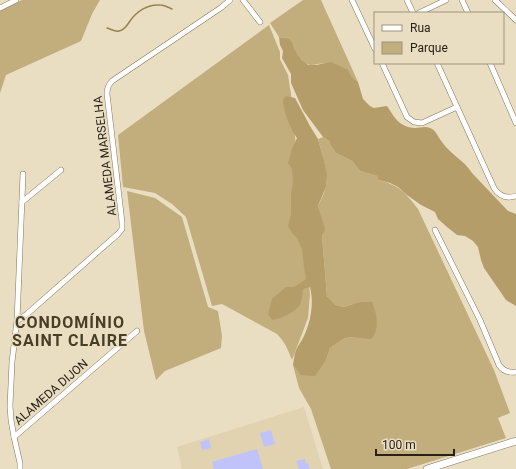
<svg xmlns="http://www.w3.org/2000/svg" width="516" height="469" font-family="Roboto,sans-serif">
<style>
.built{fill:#e1d2b0}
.green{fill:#c2ad7c}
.forest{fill:#b49d68}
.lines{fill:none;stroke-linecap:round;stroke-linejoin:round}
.stream{stroke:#99834e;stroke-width:1.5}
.building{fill:#bfc3f9}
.street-casing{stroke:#81765e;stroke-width:6}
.secondary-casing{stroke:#81765e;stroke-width:8}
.street{stroke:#fff;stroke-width:5}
.secondary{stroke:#fff;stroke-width:7}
.labels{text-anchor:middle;stroke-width:3;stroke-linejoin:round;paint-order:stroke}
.street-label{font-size:12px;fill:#272218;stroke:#eadec2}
.district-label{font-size:16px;font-weight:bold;letter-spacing:1px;fill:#473e27;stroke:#eadec2}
</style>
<rect width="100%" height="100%" fill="#eadec2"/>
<!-- built -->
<path class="built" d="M 304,407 L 323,469 L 182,469 L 177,447 Z"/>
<!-- green -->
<g class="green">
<path d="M 22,0 L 100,0 L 92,14 L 81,41 L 6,75 L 0,93 L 0,11 Z"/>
<path d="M 303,0 L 321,0 L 358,82 C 351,75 335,66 325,64 C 319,62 313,67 307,64 C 300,60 290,44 285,38 L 279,37 L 270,23 Z"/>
<path d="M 269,25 L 280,52 L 280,59 L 288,75 L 291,94 L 310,294 L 308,318 L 292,360 C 288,350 285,342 277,334 L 222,304 L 212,306 L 186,217 L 172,204 L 155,193 L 123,187 L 118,135 Z"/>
<path d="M 323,137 L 329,141 L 331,146 L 336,153 L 352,161 L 360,171 L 379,176 L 379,180 C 400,186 405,192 418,209 L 494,370 L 510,413 L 498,418 L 506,438 L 407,469 L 331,469 L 311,409 L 299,388 L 293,365 L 300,375 L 326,360 L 330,348 L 345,338 L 354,337 L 353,304 L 344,307 L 336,305 L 327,296 L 322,236 L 324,229 L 318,206 C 321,200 325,192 326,186 C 328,170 322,153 318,139 Z"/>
<path d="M 127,191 L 155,198 L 182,217 L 208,307 L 218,311 L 222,336 L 221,348 L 165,371 L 156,380 L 144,331 Z"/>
</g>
<!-- forest -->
<g class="forest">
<path d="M 279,37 L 285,38 L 289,39 L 292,42 L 294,49 L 298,55 L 302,60 L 308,65 L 316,65 L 331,62 L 348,70 L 351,76 L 358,82 L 363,99 L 370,106 L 374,108 L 387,106 C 395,118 399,127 415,128 C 420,128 425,126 430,128 C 436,130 438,137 442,142 C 450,154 464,160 472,173 L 508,211 L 516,214 L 516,306 L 506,300 L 484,268 L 481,260 L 478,247 L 473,241 L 465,236 L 457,235 L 447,227 L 438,219 L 435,212 L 421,205 L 407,195 L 398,187 L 390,183 L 379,180 L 378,176 L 360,171 L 352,161 L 336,153 L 331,146 L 329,141 L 323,137 L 303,110 L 291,83 L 291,74 L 282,58 L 283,51 L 280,45 Z"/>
<path d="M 286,96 L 295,98 L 310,126 L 318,139 L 324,160 L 327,175 L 326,187 L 318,206 L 325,229 L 322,236 L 327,296 L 336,305 L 344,307 L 353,304 L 362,302 L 372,302 C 377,313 380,330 371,339 L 354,337 L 345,338 L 330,348 L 326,360 L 315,376 L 300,375 L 293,365 C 294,360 294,355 296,350 C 298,345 302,341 304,336 C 311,321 314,303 310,287 L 303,289 C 302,294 302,301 300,305 C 294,313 282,318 272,320 L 268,314 L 272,299 L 286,287 L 294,287 L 306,279 L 304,267 L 302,249 L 297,238 L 292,233 L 288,226 L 291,214 L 291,194 L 293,182 L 292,169 L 288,163 L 292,149 L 297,138 C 290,128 284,113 283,100 Z"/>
</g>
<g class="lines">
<!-- stream -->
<path class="stream" d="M 107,28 C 111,29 115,32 119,31 C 125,30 127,25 130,21 C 137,11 148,4 160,5 C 164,5 168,7 172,9"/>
</g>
<!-- building -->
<g class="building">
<path d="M 271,430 L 275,444 L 264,447 L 260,433 Z"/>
<path d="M 209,439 L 211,448 L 202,450 L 200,442 Z"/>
<path d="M 257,449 L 263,469 L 214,469 L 212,462 Z"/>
<path d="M 305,459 L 306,464 L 308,463 L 310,469 L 299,469 L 296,461 Z"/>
</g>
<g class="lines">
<!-- street casing -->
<g class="street-casing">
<g id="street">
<path d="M 243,0 L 260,22"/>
<path d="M 352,0 L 375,49"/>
<path d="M 407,0 L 413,13"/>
<path d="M 462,0 L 468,13"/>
<path d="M 495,0 L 516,20"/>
<path d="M 0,8 L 16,0"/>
<path d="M 419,13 L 446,0"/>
<path d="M 382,63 L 407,117 L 414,122 L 422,123 L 457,107"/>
<path d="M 437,63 L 494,188 C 499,196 506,199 516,196"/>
<path d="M 490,63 L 516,123"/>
<path d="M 22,202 L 61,170"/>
<path d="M 435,230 L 480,320 L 499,365 C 503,371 508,373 516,372"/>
<path d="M 17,321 L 27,314 L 118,234 L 122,229 L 122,222 L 107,94 C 107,88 108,85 112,81 L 222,7 L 230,0"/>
<path d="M 14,437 L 137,331"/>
<path d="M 20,469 L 20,463 L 14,437 L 11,420 L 10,406 L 12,362 L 17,321 L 23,174"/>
</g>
</g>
<!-- secondary casing -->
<g class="secondary-casing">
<path id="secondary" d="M 427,469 L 516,441"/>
</g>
<!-- street -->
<use href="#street" class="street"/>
<!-- secondary -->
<use href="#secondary" class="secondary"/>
</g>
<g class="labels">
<!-- street labels -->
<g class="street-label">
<text transform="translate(105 156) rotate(-97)" y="4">ALAMEDA MARSELHA</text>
<text transform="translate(51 392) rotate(-41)" y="4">ALAMEDA DIJON</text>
</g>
<!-- district labels -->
<g class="district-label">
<text x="70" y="328">CONDOMÍNIO<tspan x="70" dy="18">SAINT CLAIRE</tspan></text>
</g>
</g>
<!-- legend -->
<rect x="374" y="12" width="130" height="52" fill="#eadec2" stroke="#9c937e"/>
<rect x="382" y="25" width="20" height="6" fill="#ffffff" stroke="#9c937e"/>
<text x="410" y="32" font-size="12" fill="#272218">Rua</text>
<rect x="382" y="42" width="20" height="12" fill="#c2ad7c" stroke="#9c937e"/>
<text x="410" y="52" font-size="12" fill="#272218">Parque</text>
<!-- scale -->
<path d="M376 449v6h78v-6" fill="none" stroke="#272218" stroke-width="2"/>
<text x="382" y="449" font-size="12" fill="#272218" stroke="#eadec2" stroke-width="3" paint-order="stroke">100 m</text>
</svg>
